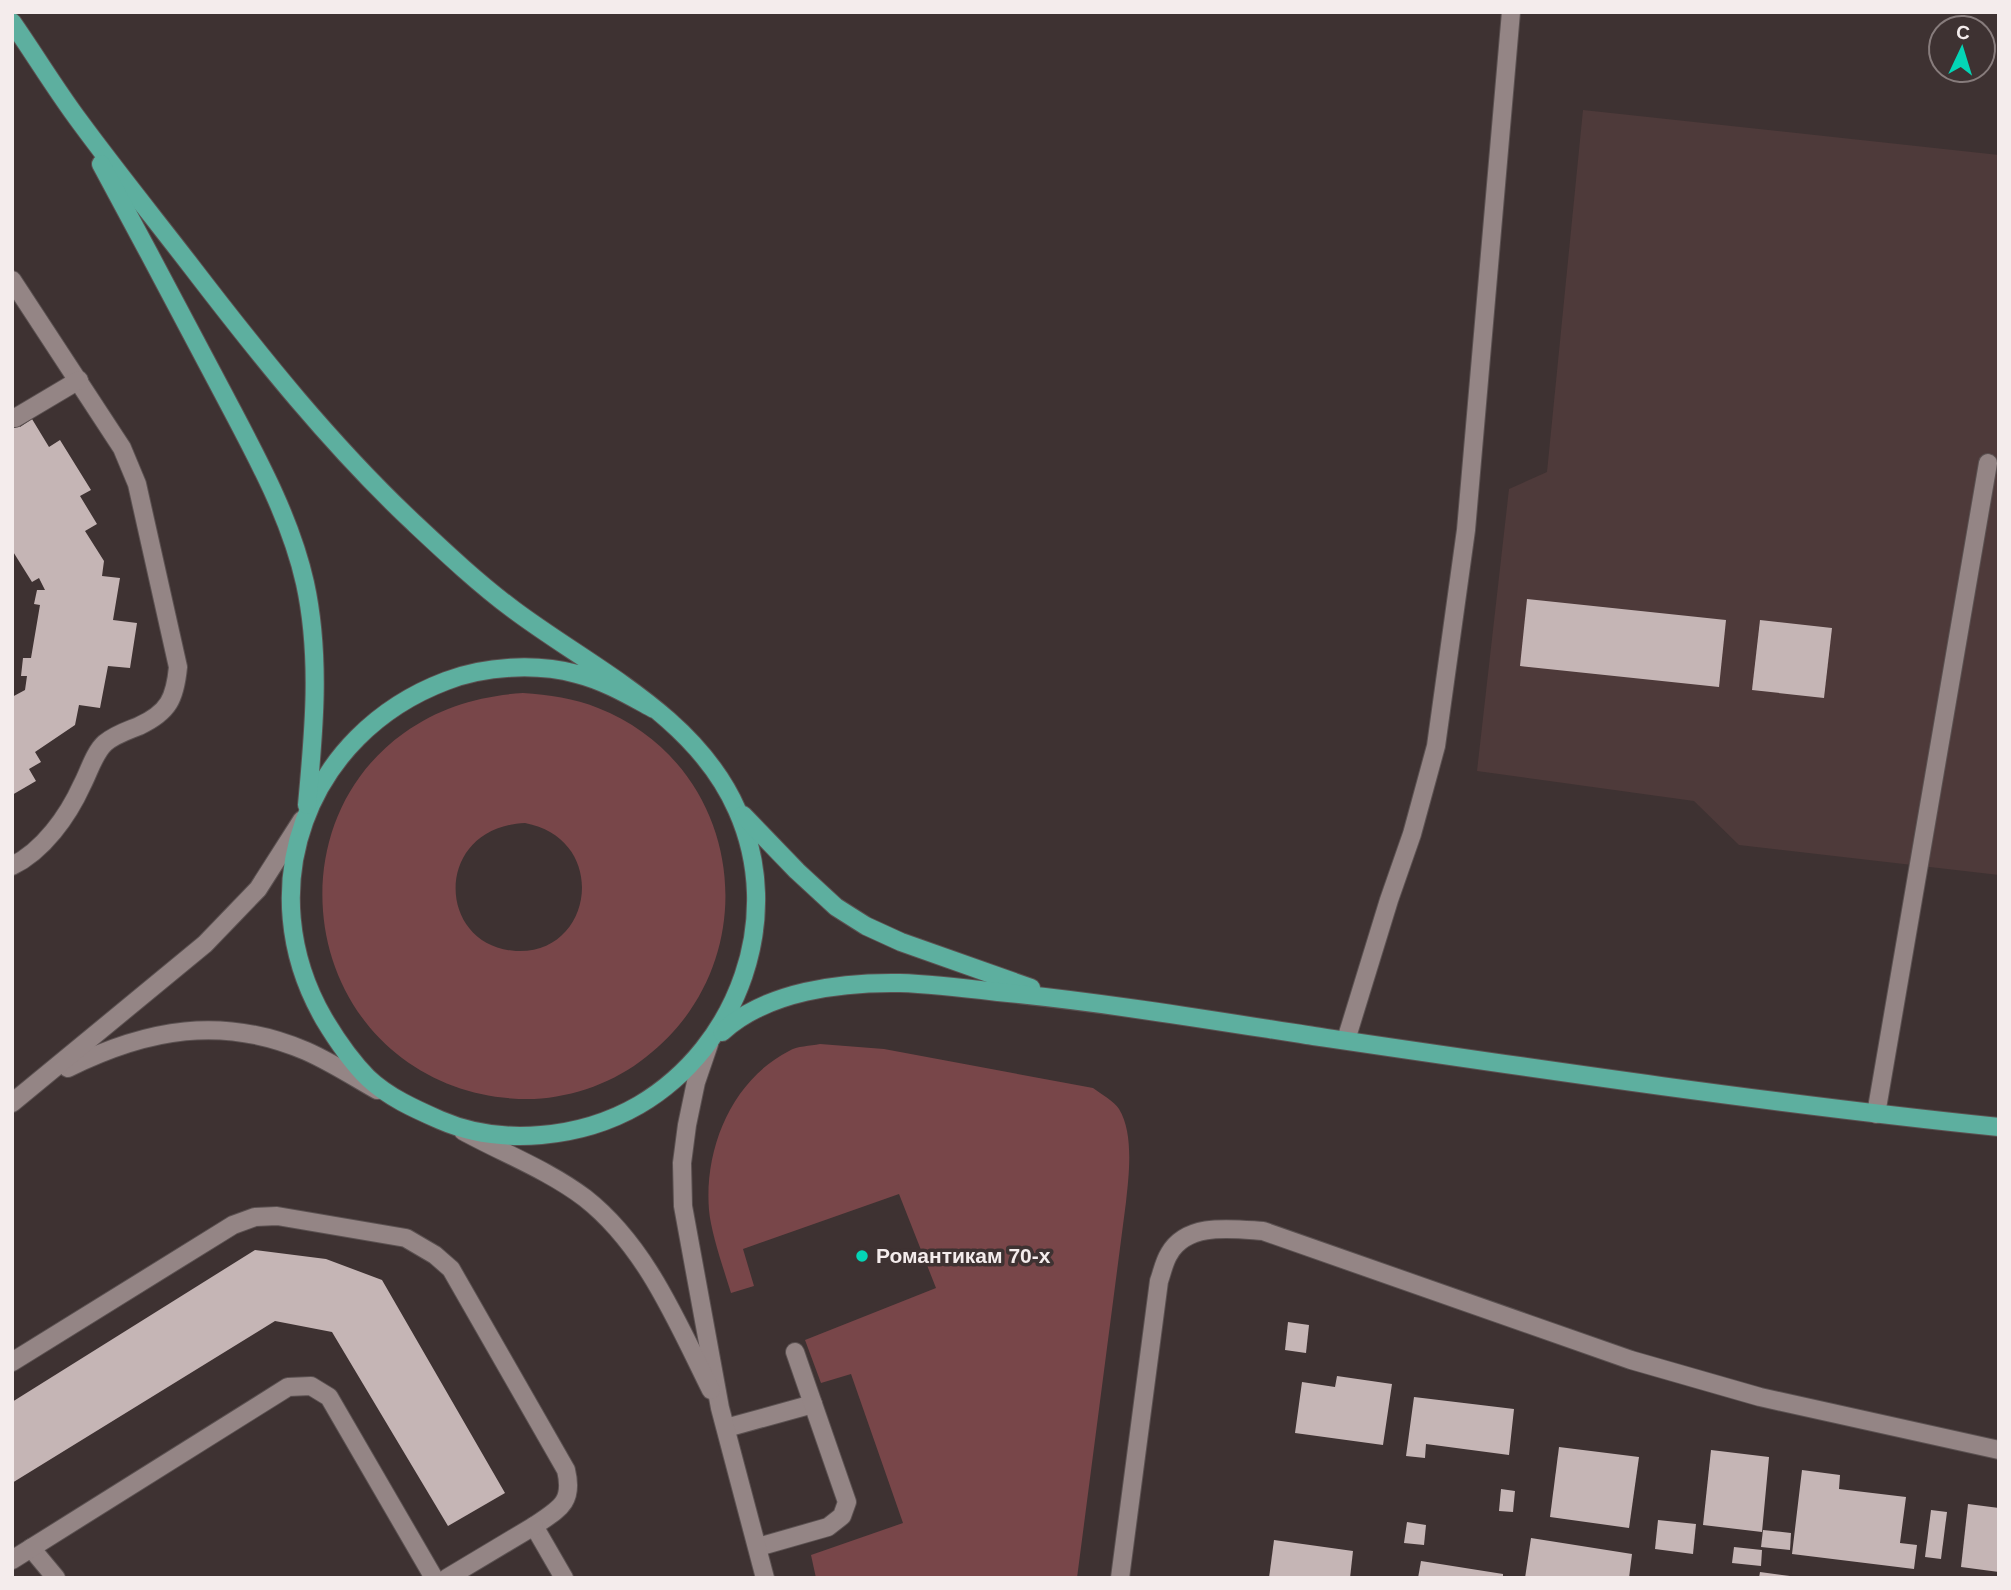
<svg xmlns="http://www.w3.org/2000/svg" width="2011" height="1590" font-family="Arial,sans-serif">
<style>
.built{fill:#4e3a3a}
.green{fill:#784649;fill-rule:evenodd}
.building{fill:#c5b5b5}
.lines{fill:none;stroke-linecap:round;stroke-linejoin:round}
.lane-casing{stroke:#5b5151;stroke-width:20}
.street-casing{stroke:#5b5151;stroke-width:20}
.secondary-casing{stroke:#5b5151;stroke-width:20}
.primary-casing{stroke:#5b5151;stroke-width:20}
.lane{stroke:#948585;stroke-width:18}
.street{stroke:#948585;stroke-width:18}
.secondary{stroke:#948585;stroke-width:18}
.primary{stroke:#5daf9f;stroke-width:18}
.poi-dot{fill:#04d5b6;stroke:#3e3232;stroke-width:2.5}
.labels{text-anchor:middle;stroke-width:7;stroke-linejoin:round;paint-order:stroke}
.poi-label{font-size:21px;font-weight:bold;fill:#f4ecec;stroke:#3e3232;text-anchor:start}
</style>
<rect width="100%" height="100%" fill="#3e3232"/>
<!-- built -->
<path class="built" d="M 1583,110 L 1999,155 L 1999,875 L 1739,845 L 1694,801 L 1477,771 L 1509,489 L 1547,472 Z"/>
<!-- green -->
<g class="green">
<path d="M 523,693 C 549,695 574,698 598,708 C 745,766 770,961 646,1057 C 615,1082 574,1097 534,1099 C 486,1100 441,1087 402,1058 C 297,979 294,811 404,733 C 440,707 479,696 523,693 ZM 525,823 C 610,839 594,955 516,951 C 435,946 433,827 525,823 Z"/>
<path d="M 820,1044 L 884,1049 L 1093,1088 C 1101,1094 1114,1101 1119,1109 C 1134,1133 1129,1175 1126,1202 L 1077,1578 L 816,1578 L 811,1555 L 903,1523 L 851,1374 L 821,1383 L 805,1340 L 936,1288 L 899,1194 L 743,1249 L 754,1286 L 731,1293 C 724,1270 711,1233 709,1210 C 704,1148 732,1080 789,1051 C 797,1046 810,1046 820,1044 Z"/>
</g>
<!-- building -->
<g class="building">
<path d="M 12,413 L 20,427 L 32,419 L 49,447 L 60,440 L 91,490 L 80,496 L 97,524 L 85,531 L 104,561 L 102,576 L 120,578 L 113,620 L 137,623 L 130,668 L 108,666 L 100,708 L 79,705 L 75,725 L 35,752 L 41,762 L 29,769 L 36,781 L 12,795 L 12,697 L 25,690 L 27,676 L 21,676 L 23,658 L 31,658 L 40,605 L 34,604 L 37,590 L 45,590 L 39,578 L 32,582 L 12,550 L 12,533 L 14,532 L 12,528 Z"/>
<path d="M 1527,599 L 1726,620 L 1719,687 L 1520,666 Z"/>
<path d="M 1760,620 L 1832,628 L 1824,698 L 1752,690 Z"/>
<path d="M 255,1250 L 326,1259 L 382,1280 L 505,1493 L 448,1526 L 332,1332 L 275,1321 L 12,1483 L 12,1402 Z"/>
<path d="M 1288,1322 L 1309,1325 L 1306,1353 L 1285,1350 Z"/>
<path d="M 1337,1376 L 1392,1384 L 1383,1445 L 1295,1433 L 1302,1382 L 1335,1387 Z"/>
<path d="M 1414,1397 L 1514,1409 L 1509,1455 L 1426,1444 L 1425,1458 L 1406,1456 Z"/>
<path d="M 1559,1447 L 1639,1457 L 1629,1528 L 1550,1517 Z"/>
<path d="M 1711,1450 L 1769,1457 L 1762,1532 L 1703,1525 Z"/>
<path d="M 1802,1470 L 1840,1475 L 1839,1489 L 1906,1497 L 1900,1543 L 1917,1545 L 1914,1569 L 1792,1554 Z"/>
<path d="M 1501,1489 L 1515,1491 L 1513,1512 L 1499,1511 Z"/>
<path d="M 1968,1504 L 1999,1508 L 1999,1572 L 1961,1567 Z"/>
<path d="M 1931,1510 L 1947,1512 L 1941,1559 L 1925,1557 Z"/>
<path d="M 1658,1520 L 1696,1524 L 1693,1554 L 1655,1549 Z"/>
<path d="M 1407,1522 L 1426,1525 L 1424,1545 L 1404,1543 Z"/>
<path d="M 1763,1530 L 1791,1533 L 1790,1550 L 1761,1547 Z"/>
<path d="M 1531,1538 L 1632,1554 L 1629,1578 L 1525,1578 Z"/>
<path d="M 1274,1540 L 1353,1551 L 1350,1578 L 1269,1578 Z"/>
<path d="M 1734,1547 L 1762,1550 L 1761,1566 L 1732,1563 Z"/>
<path d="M 1421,1561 L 1503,1574 L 1503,1578 L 1418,1578 Z"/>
<path d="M 1760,1572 L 1790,1576 L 1789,1578 L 1759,1578 Z"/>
</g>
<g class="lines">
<!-- lane casing -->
<g class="lane-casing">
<g id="lane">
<path d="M 12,280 L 122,448 L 137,484 L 178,667 C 175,698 169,712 139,726 C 127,731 116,734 105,743 C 94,753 89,772 82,785 C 68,816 43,851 12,866"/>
<path d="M 15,418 L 79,380"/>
<path d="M 1346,1040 L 1389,900 L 1412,834 L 1436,746 L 1466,530 L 1511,12"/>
<path d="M 1876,1114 L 1988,463"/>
<path d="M 12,1362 L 233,1225 L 255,1217 L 277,1216 L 406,1238 L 435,1255 L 451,1269 L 566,1470 C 574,1503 559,1509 534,1526 L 564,1578"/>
<path d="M 726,1428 L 813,1404"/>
<path d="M 758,1547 L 828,1527 L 842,1516 L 847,1502 L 795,1352"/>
<path d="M 31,1548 L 56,1578"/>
<path d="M 12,1560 L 288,1387 L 311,1386 L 329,1397 L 434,1578"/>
<path d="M 447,1578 L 534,1526"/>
</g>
</g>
<!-- street casing -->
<g class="street-casing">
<path id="street" d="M 1120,1578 L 1159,1281 C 1162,1273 1164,1262 1169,1254 C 1187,1222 1232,1229 1263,1231 L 1631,1360 L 1760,1397 L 1999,1450"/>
</g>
<!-- secondary casing -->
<g class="secondary-casing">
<g id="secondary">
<path d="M 709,1044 L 696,1082 L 687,1125 L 682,1163 L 683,1206 L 720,1408 L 765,1578"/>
<path d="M 68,1068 C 147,1029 222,1015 306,1051 C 331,1062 354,1077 377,1090"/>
<path d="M 12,1103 L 205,944 L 258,889 L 302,820"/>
<path d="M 463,1131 C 503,1153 548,1170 585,1198 C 646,1246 677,1322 711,1390"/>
</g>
</g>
<!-- primary casing -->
<g class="primary-casing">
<g id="primary">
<path d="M 12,22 C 35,55 56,90 80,122 C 116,171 154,218 191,266 C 260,356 331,445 414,523 C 446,553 479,584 514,610 C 593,669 696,716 737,810 C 785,917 739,1046 639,1105 C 582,1138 502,1147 440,1120 C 415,1109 388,1097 368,1078 C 351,1061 336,1039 324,1019 C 249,889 306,734 446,681 C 485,666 536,663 577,674 C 605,681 630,696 654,709"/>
<path d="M 101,164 C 142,240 183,317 223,393 C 255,454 290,516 305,583 C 321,656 314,731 307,805"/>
<path d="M 743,815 L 797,871 L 836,907 L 866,926 L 901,942 L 1031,988"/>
<path d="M 722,1032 C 767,991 841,982 900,983 C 932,984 965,988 998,992 C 1101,1002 1204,1019 1307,1035 C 1538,1069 1767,1103 1999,1127"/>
</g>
</g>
<!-- lane -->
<use href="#lane" class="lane"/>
<!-- street -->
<use href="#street" class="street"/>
<!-- secondary -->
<use href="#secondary" class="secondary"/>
<!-- primary -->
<use href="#primary" class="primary"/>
</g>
<!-- markers -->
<circle class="poi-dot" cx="862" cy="1256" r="7"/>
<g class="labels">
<!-- poi labels -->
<g class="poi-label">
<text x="876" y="1263">Романтикам 70-х</text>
</g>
</g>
<!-- border -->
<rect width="2011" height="1590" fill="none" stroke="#f4ecec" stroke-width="28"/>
<!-- north arrow -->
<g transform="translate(1962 49) rotate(4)"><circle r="33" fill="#3e3232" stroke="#877c7c" stroke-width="2"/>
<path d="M0-5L12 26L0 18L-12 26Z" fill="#04d5b6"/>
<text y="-10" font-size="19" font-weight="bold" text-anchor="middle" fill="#f4ecec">С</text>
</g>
</svg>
